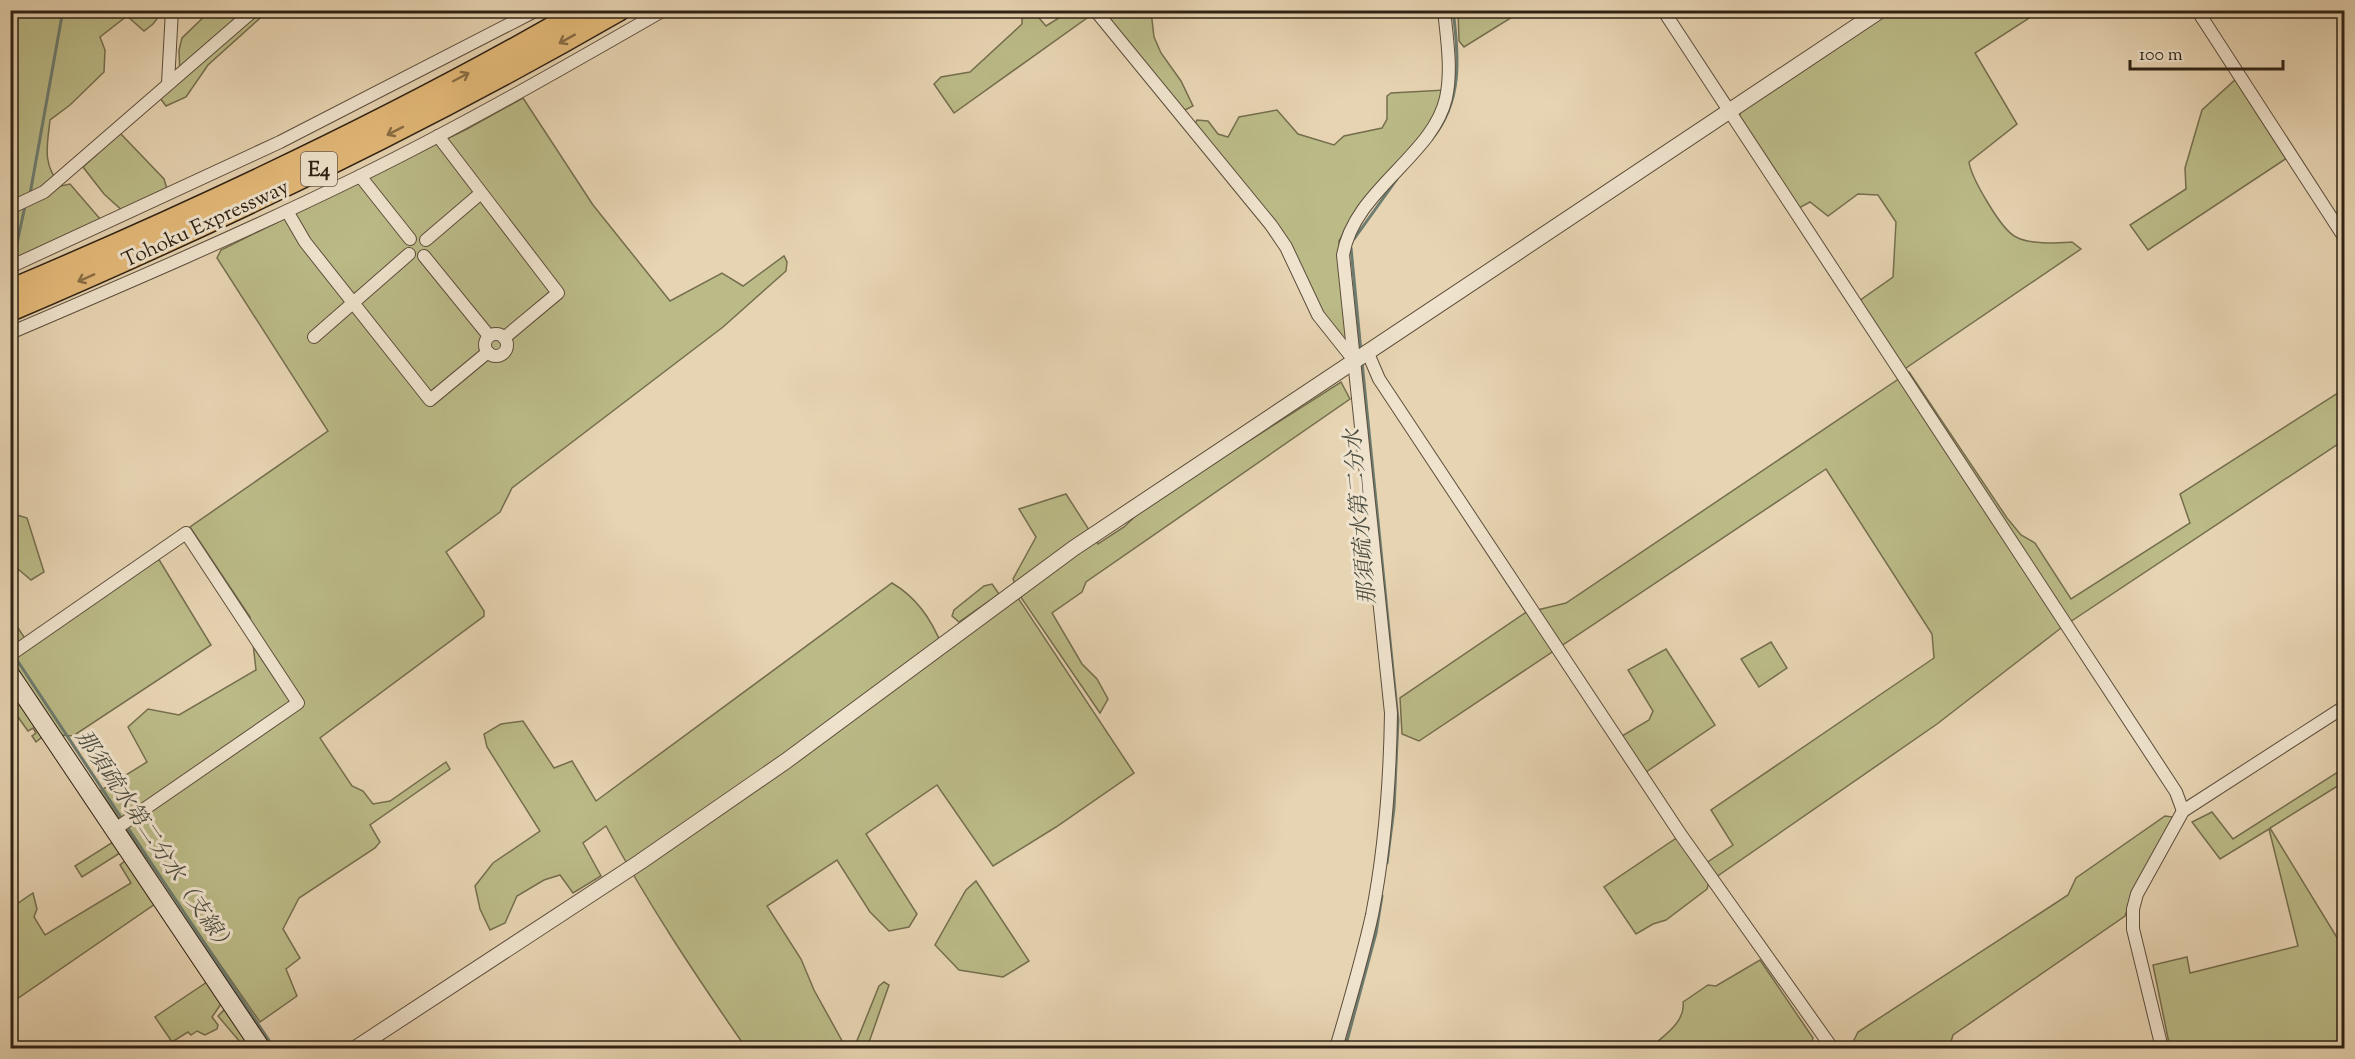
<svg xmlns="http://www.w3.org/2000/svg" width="2355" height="1059" font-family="'Sorts Mill Goudy','Noto Serif JP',serif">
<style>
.green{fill:#bb8;stroke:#756e4e;stroke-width:1.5}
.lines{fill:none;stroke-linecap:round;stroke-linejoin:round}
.stream{stroke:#6d7c70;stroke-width:3}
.minor-casing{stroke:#5d4e3c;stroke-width:14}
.tertiary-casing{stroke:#5d4e3c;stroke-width:17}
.secondary-casing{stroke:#2f2214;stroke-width:20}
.motorway-casing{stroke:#2f2214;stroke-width:25}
.minor{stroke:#efe3cd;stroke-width:12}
.tertiary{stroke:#efe3cd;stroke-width:15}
.secondary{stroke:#efe3cd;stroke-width:18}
.motorway{stroke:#e4ba79;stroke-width:22}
.oneway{stroke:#8a6e46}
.labels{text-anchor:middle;stroke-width:6;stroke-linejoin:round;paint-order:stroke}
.shield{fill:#efe3cd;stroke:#695c4c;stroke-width:1.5}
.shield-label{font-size:20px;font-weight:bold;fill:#2f2214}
.street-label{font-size:21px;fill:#2f2214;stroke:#efe3cd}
.water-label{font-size:22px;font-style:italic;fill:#4e4f42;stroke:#efe3cd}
</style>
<rect width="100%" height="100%" fill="#e7d4b2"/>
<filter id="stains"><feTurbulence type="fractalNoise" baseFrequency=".00333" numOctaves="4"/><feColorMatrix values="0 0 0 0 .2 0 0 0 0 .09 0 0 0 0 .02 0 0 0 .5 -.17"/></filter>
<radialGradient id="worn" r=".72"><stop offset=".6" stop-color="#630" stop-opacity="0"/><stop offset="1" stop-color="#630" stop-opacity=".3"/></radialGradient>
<!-- green -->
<g class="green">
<path d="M 25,10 L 163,11 L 153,24 L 144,31 L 127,16 L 100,37 L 105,50 L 104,72 L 70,105 L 50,120 C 47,147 42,164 61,186 L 70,184 L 101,220 L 10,267 L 10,17 Z"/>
<path d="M 210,11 L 268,11 L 208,65 L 186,97 L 166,106 L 160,98 L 180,77 L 179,50 L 182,38 Z"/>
<path d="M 1027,11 L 1033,11 L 1046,26 L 1070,11 L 1084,11 L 1087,18 L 954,113 L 934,84 L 941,77 L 970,72 L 1022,24 L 1022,15 Z"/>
<path d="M 1101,11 L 1151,11 L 1154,37 L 1161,53 L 1181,81 L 1193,106 L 1183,111 Z"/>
<path d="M 1458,11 L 1458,10 L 1522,11 L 1464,47 L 1459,41 Z"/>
<path d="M 1888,11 L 2040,11 L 1975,53 L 2017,124 L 1969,162 C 1971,177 2001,230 2016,237 C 2031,245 2056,243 2072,242 L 2081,249 L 1903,370 L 1859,301 L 1893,277 L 1896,222 L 1878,195 L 1858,194 L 1828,216 L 1810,202 L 1799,208 L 1739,118 L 1741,109 Z"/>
<path d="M 2236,79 L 2287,158 L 2148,250 L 2130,225 L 2186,189 L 2185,168 L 2202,110 Z"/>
<path d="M 1445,90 L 1431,127 L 1354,216 L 1339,241 L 1347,338 L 1344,343 L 1336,334 L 1303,279 L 1194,126 L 1197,120 L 1208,121 L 1218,134 L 1228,137 L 1239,117 L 1277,110 L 1298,134 L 1334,145 L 1344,136 L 1382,128 L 1387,119 L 1387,96 L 1391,93 Z"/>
<path d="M 523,98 L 593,205 L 670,301 L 722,273 L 743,286 L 784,256 L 787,262 L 786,271 L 723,327 L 512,488 L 500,512 L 446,552 L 484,611 L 484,616 L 320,738 L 352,786 L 363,791 L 373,804 L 390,801 L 446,762 L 450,769 L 370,825 L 380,842 L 375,848 L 299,898 L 283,929 L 300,958 L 286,969 L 297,996 L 260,1022 L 100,791 L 147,762 L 128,727 L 148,709 L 179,715 L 256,670 L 250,617 L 190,527 L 328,431 L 217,258 L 221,250 L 467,129 Z"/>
<path d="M 120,133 L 164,179 L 167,189 L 125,213 L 104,194 L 83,167 Z"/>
<path d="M 1909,372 L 2007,518 L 2021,535 L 2035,543 L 2071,599 L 2190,523 L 2180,494 L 2344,389 L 2344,440 L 2061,628 L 1937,724 L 1709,882 L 1707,889 L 1666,920 L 1653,924 L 1636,934 L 1604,887 L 1675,839 L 1679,839 L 1700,867 L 1733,845 L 1711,810 L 1934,658 L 1932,634 L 1826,469 L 1419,741 L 1402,734 L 1400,698 L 1525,613 L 1566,603 Z"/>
<path d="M 1341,382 L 1350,399 L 1086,582 L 1082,592 L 1052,613 L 1082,664 L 1097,679 L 1108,699 L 1100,713 L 1020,596 L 1013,579 L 1036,537 L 1019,509 L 1066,494 L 1098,544 L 1124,527 L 1145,507 Z"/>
<path d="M 17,515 L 27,518 L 44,572 L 31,580 L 11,563 L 11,519 Z"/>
<path d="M 158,558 L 211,645 L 73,736 L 60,735 L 11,659 L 10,616 L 30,646 Z"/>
<path d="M 892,583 C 916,597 932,620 942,646 L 1016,595 L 1134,773 L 1056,827 L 993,866 L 937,785 L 866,834 L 917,914 L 909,927 L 889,931 L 870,912 L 837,860 L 767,906 L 801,959 L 814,990 L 846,1048 L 746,1048 C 696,976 648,904 606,826 L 583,843 L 601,876 L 573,893 L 560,875 L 544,880 L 517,896 L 505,923 L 490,930 L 480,909 L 475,886 L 493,863 L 540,831 L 487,747 L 484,734 L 501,724 L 523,721 L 554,768 L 572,761 L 596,801 Z"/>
<path d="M 992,584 L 999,594 L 959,622 L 952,616 L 954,610 L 984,586 Z"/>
<path d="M 1771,642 L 1787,668 L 1759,687 L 1741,659 Z"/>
<path d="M 1666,649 L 1715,725 L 1646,772 L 1622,736 L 1649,720 L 1653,711 L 1628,670 Z"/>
<path d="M 17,699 L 42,737 L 36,742 L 32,736 L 36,733 L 33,728 L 28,731 L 18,717 L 14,719 L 10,702 Z"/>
<path d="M 2344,768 L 2344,782 L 2270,828 L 2344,949 L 2344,1041 L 2311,1048 L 2170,1048 L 2153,965 L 2187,957 L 2190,973 L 2298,946 L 2269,829 L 2220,859 L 2192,822 L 2212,812 L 2233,839 Z"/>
<path d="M 2165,816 L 2173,817 L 2132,896 L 2125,916 L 1953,1035 L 1949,1048 L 1850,1048 L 1858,1032 L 2068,895 L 2076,878 Z"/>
<path d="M 113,842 L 120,853 L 82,877 L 75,866 Z"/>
<path d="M 126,860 L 155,904 L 11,1003 L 11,908 L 33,893 L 37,909 L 34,917 L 45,935 L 131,883 L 120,865 Z"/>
<path d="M 976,881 L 1029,961 L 1003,977 L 959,970 L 935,945 L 966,890 Z"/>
<path d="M 1760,960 L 1813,1038 L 1810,1048 L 1650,1048 C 1663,1036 1686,1022 1683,1002 L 1708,985 L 1716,986 Z"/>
<path d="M 207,982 L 221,1004 L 212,1017 L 218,1025 L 217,1029 L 205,1035 L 197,1031 L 191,1035 L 188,1032 L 172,1042 L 155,1017 Z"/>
<path d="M 884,982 L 889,985 L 867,1048 L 854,1048 L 879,986 Z"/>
<path d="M 225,1009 L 252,1048 L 234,1048 L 241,1043 L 218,1016 Z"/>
</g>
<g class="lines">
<!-- stream -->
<g class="stream">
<path d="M 1431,140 C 1463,102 1459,57 1453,10"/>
<path d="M 30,194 L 63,10"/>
<path d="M 1354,239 L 1397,179"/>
<path d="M 1351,248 L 1361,352"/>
<path d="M 14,257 L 25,206"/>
<path d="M 1362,362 L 1398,720 L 1394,808 L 1387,863"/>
<path d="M 15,657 L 122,819"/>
<path d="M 126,825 L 274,1048"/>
<path d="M 1345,1048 L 1376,933 L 1382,896"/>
</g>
<!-- minor casing -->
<g class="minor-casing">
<g id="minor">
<path d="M 1095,10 L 1271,225 L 1286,247 L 1318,315 L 1353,359"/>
<path d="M 1663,10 L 2176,792 L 2183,811"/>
<path d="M 2197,10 L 2344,237"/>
<path d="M 168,83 L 172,10"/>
<path d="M 438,136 L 558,293 L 504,338"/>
<path d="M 360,176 L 410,239"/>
<path d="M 10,208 L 44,192 L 254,10"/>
<path d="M 287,211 L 305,242 L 430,400 L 488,352"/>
<path d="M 426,240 L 481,193"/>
<path d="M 424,256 L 489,336"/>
<path d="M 10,267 L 280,142 L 537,10"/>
<path d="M 10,333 C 127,283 244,233 358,177 C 462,126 563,68 664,10"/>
<circle cx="496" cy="345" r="11"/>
<path d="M 314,337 L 409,254"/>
<path d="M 1367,351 L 1379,379 L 1681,835 L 1830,1045"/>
<path d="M 10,655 L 186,533 L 298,703 L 114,830"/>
<path d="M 1336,1048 C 1349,1004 1362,960 1372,915 C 1385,849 1390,780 1391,713 L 1343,255 C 1354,190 1433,156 1446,98 C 1452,70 1447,39 1444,10"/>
<path d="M 2162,1048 L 2133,929 L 2133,909 L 2137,894 L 2183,811 L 2344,707"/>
</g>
</g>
<!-- tertiary casing -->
<g class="tertiary-casing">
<path id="tertiary" d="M 356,1048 L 640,862 L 786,761 L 1074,548 L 1881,10"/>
</g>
<!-- secondary casing -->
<g class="secondary-casing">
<path id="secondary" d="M 10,674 L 261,1048"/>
</g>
<!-- motorway casing -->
<g class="motorway-casing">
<g id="motorway">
<path d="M 10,291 C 206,208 400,117 584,10"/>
<path d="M 10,310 C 218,221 422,123 618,10"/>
</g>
</g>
<!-- minor -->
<use href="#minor" class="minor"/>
<!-- tertiary -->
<use href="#tertiary" class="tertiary"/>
<!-- secondary -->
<use href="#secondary" class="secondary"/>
<!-- motorway -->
<use href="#motorway" class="motorway"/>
</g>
<!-- one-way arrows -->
<defs><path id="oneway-shaft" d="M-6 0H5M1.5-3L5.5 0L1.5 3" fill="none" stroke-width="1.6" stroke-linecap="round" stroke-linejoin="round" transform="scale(1.5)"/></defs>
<g class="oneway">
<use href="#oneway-shaft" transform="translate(567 39) rotate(151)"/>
<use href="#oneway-shaft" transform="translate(461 77) rotate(-28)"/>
<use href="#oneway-shaft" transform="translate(395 131) rotate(153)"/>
<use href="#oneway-shaft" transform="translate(86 278) rotate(156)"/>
</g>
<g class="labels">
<!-- shield labels -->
<rect class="shield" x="301" y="152" width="36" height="34" rx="4.5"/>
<g class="shield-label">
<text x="319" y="176">E4</text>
</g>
<!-- street labels -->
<g class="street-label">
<text transform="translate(205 223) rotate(-25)" y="7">Tohoku Expressway</text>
</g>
<!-- water labels -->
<g class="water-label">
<text transform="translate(1359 517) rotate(-95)" y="8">那須疏水第二分水</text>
<text transform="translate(156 841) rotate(56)" y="8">那須疏水第二分水（支線）</text>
</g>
</g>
<!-- margin -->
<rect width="2355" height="1059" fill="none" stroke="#e7d4b2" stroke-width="36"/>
<rect x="12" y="12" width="2331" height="1035" fill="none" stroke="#2f2214" stroke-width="3"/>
<rect x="18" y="18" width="2319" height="1023" fill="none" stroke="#2f2214" stroke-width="1.5"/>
<!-- scale -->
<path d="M2130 60v9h153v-9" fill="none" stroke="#2f2214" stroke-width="3"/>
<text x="2139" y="60" font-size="18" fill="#2f2214" stroke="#efe3cd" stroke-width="4.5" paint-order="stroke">100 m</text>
<rect width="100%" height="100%" filter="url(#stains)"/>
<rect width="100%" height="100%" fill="url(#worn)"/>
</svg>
